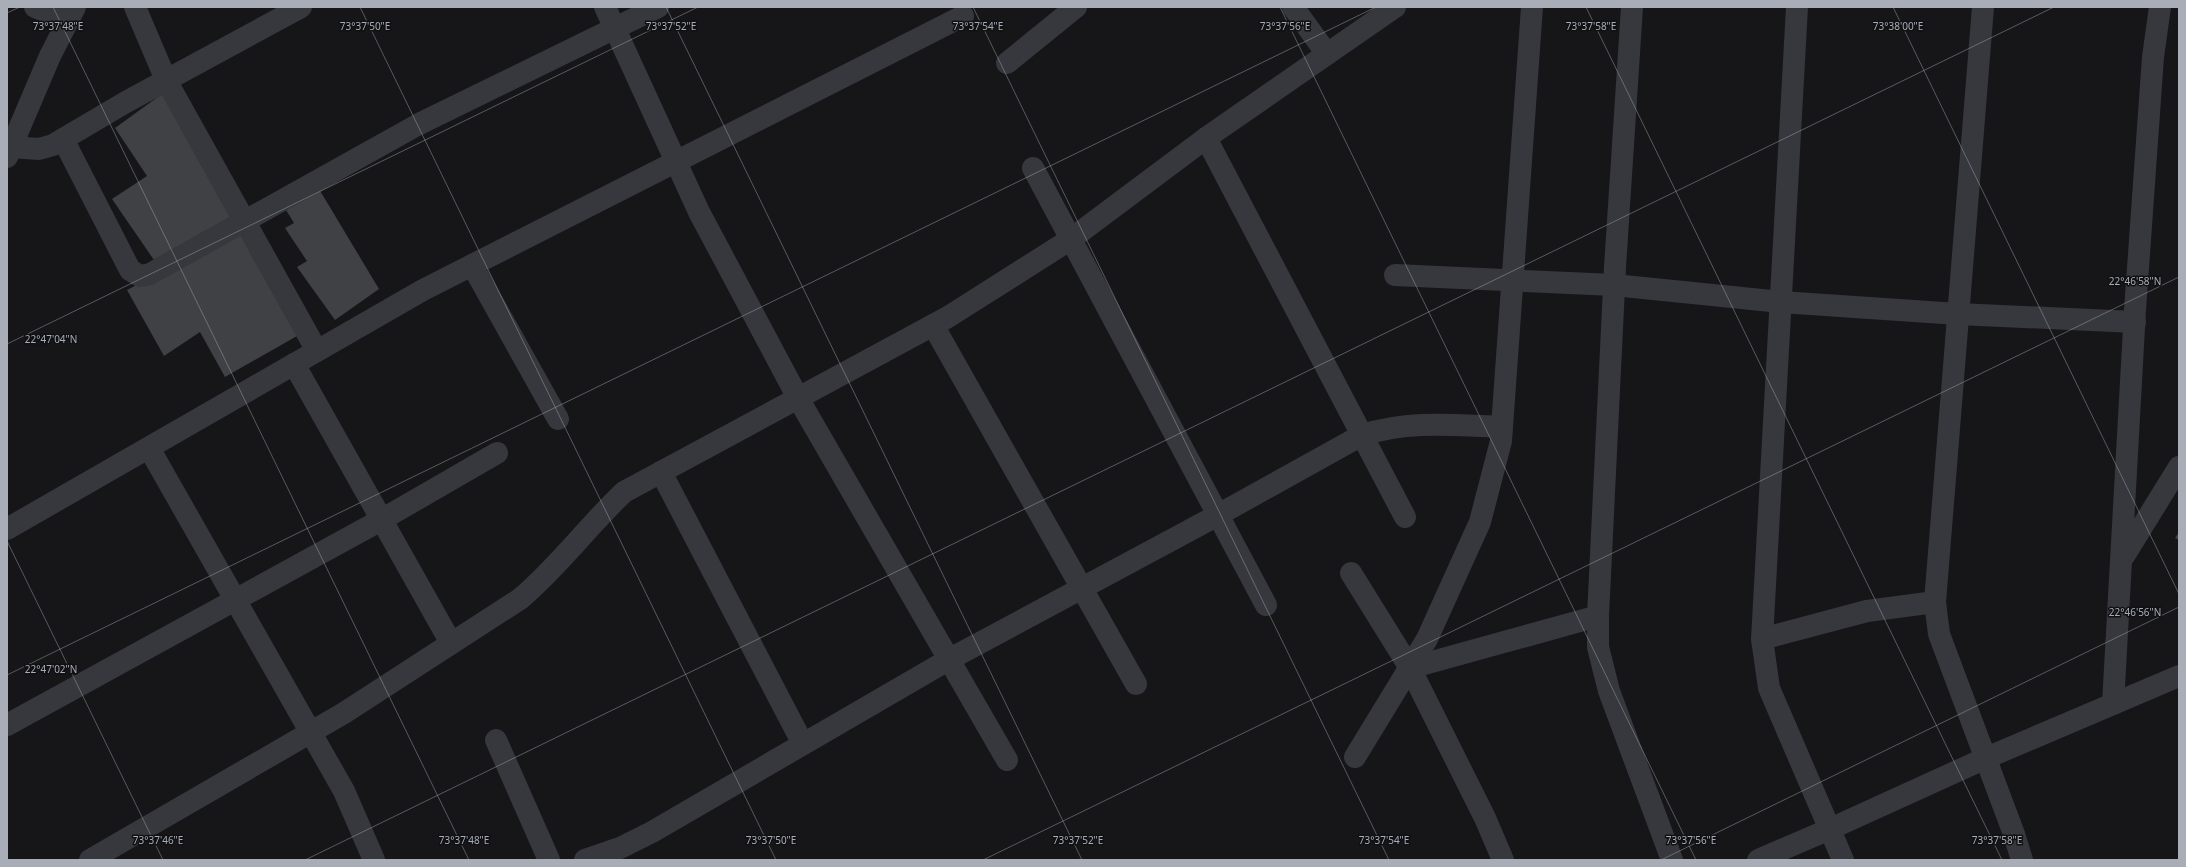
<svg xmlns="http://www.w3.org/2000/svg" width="2186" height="867" font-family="'Noto Sans',sans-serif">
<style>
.building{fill:#404145}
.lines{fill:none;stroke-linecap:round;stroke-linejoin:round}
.street{stroke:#37383d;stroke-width:22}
.ticks{fill:none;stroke:#a8adb8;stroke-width:1;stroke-opacity:0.45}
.ticks-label{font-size:10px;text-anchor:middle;fill:#a8adb8;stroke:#111113;stroke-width:3;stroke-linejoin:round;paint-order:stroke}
</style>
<rect width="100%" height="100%" fill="#161618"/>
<!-- building -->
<g class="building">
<path d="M 162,94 L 230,217 L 154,260 L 112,199 L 147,176 L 115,128 Z"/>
<path d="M 319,189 L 379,289 L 335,320 L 297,267 L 307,261 L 285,228 L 294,223 L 286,210 Z"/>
<path d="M 240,232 L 297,336 L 225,377 L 200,332 L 164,356 L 127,290 Z"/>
<path d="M 2179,532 L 2179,540 L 2175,538 Z"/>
</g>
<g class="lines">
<!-- street -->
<g class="street">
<path d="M 35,7 L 68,20"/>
<path d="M 135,7 L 166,80 L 317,351"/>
<path d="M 605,7 L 699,212 L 798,398 L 1007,760"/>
<path d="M 1293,7 L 1327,54"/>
<path d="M 1632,7 L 1615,267 L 1598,616 L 1598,647 L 1609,691 L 1672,860"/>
<path d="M 1797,7 L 1762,639 L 1769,688 L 1843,860"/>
<path d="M 1983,7 L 1935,602 L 1939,634 L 2014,834 L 2022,860"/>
<path d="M 1007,63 L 1076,7"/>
<path d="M 1206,138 L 1405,517"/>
<path d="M 63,139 L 130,270 L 140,276 L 150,274 L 419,124 L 658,7"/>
<path d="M 11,147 L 39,149 L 53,145 L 126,102 L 301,7"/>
<path d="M 7,157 L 50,56 L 75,7"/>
<path d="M 1033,168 L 1266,605"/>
<path d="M 472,265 L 558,419"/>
<path d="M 1395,275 L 1614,285 L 1781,302 L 1958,314 L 2135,322"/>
<path d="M 933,325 L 1136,684"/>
<path d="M 294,364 L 451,643"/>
<path d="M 149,448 L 344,791 L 374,860"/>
<path d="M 661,472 L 803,744"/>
<path d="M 7,529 L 423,290 L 963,16"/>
<path d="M 2124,556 L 2179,467"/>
<path d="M 1351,573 L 1410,668 L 1485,818 L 1503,860"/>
<path d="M 1762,639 L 1867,611 L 1935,602"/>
<path d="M 1410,668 L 1598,616"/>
<path d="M 2113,704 L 2135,310 L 2153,57 L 2160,7"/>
<path d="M 7,725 L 381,520 L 497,453"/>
<path d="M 496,740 L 549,860"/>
<path d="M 1355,757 L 1427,639 L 1480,522 L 1501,441 L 1532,7"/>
<path d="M 90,860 L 344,713 L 520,599 C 558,567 588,526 624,492 L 948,317 L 1071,239 L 1206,138 L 1395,7"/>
<path d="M 585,860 L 620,848 L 652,832 L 948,660 L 1218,515 L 1362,435 C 1410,420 1452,425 1502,427"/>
<path d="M 1758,860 L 1830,829 L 1986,758 L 2179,676"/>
</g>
</g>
<!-- ticks -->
<path class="ticks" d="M 53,7 L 469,860M 360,7 L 776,860M 666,7 L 1082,860M 973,7 L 1389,860M 1280,7 L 1696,860M 1586,7 L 2002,860M 1893,7 L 2179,594M 7,13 L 20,7M 7,344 L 698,7M 7,541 L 163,860M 7,675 L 1376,7M 305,860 L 2054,7M 983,860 L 2179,277M 1661,860 L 2179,607"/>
<g class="ticks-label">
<text x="58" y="30">73°37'48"E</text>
<text x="365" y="30">73°37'50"E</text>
<text x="671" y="30">73°37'52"E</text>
<text x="978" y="30">73°37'54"E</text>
<text x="1285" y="30">73°37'56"E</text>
<text x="1591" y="30">73°37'58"E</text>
<text x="1898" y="30">73°38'00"E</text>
<text x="2135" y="285">22°46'58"N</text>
<text x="51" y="343">22°47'04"N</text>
<text x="2135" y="616">22°46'56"N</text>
<text x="51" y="673">22°47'02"N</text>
<text x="158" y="844">73°37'46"E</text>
<text x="464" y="844">73°37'48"E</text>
<text x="771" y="844">73°37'50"E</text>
<text x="1078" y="844">73°37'52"E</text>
<text x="1384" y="844">73°37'54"E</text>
<text x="1691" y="844">73°37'56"E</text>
<text x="1997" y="844">73°37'58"E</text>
</g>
<!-- border -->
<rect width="2186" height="867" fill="none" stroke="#a8adb8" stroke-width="16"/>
</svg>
